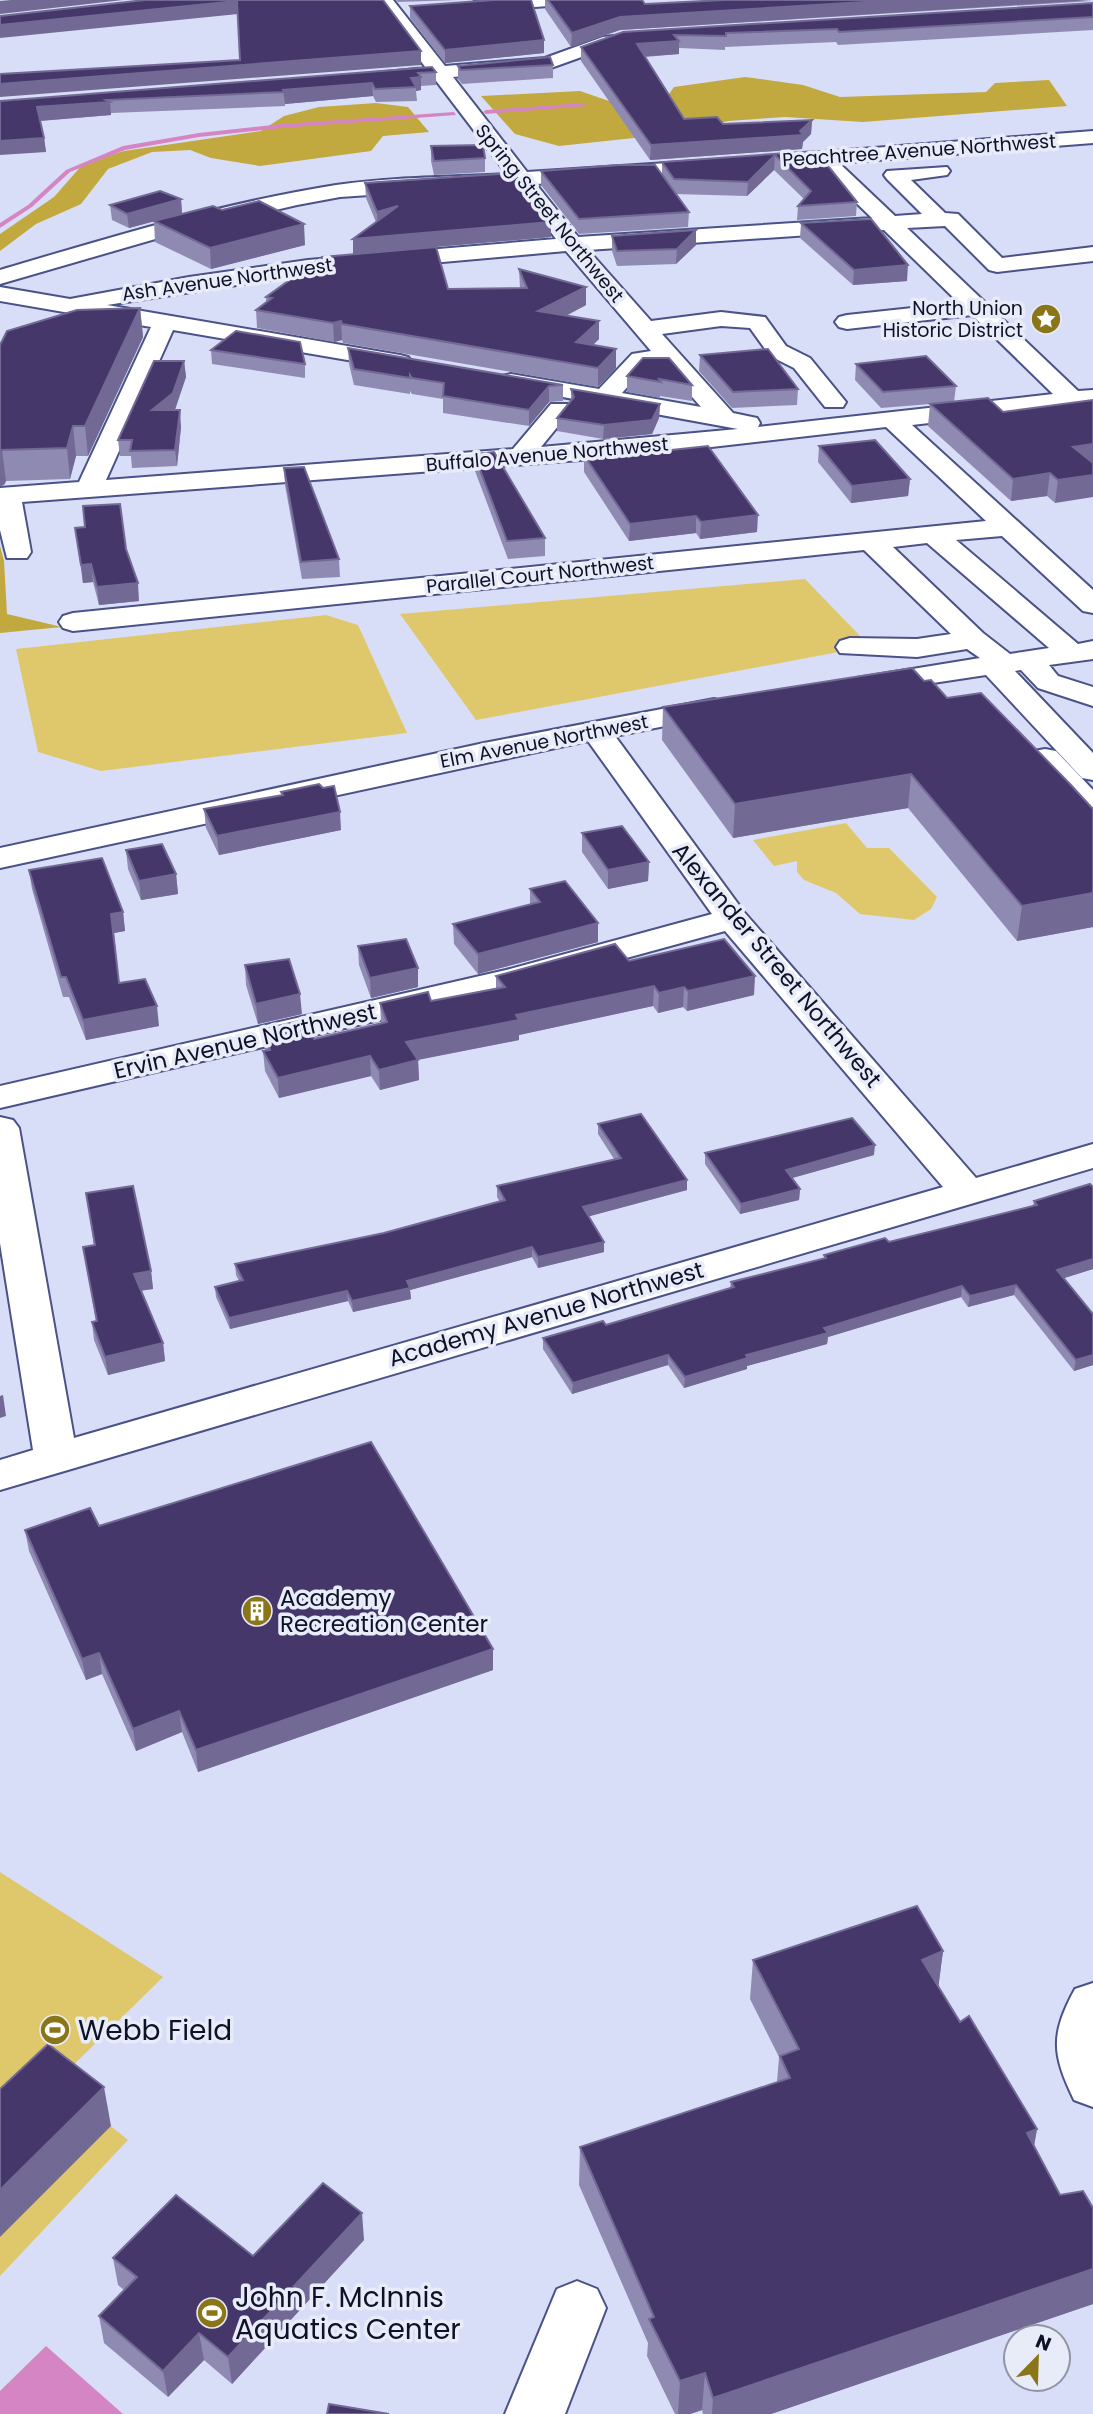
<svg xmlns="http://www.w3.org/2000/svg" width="1093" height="2414" font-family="Poppins,sans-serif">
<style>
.green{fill:#dfc86b}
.forest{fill:#c1a83f}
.water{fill:#d585c3}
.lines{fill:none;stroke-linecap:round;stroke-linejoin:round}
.stream{fill:#d585c3;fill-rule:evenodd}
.minor-casing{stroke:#4a5287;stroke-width:4}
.minor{fill:#fff;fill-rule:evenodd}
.wall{fill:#8f8ab1}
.shaded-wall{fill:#726995}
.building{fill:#46376b;stroke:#726995;stroke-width:2}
.labels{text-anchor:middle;stroke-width:7;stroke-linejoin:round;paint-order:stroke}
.far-street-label{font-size:19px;fill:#0e1127;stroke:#e8ebf8}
.far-poi-label{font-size:19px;fill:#0e1127;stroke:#e8ebf8;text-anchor:end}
.street-label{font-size:23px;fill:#0e1127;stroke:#e8ebf8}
.poi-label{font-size:23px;fill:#0e1127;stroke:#e8ebf8;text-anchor:start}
.near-poi-label{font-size:28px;fill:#0e1127;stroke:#e8ebf8;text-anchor:start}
</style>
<rect width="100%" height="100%" fill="#d8def7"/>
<!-- green -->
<g class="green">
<path d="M 805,579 L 862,638 L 844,651 L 476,720 L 400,614 Z"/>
<path d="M 326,615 L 358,625 L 407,733 L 101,771 L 38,752 L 16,649 Z"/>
<path d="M 846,823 L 867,848 L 889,848 L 937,897 L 931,909 L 914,920 L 860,914 L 836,893 L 804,880 L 797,872 L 797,861 L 774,866 L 753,840 Z"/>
<path d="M 0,1872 L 163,1977 L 56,2082 L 128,2140 L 0,2276 Z"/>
</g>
<!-- forest -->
<g class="forest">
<path d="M 745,77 L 803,85 L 840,97 L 986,92 L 995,83 L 1049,80 L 1067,106 L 863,122 L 785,117 L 728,121 L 690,132 L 559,146 L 515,134 L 481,96 L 580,91 L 609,101 L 667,97 L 674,87 Z"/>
<path d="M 376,103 L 408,107 L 429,132 L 383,136 L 371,151 L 260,166 L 211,158 L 190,150 L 152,152 L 108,169 L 81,204 L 36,224 L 0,251 L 0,234 L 54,197 L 83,164 L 124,151 L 261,131 L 284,116 L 319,107 Z"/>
<path d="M 0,546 L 4,561 L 7,614 L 62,627 L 0,633 Z"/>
</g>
<!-- water -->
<path class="water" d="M 46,2346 L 123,2414 L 0,2414 L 0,2391 Z"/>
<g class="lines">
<!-- stream -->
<g class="stream">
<path d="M 584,103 L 586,106 L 486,114 L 483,112 L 486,110 Z"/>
<path d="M 454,112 L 456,115 L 282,128 L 199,137 L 125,150 L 70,172 L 32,207 L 0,228 L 0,223 L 28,205 L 66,170 L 123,146 L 199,133 L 282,124 Z"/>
</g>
<!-- minor casing -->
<g class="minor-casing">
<g id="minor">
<path d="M 375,0 L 393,0 L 445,66 L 545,58 L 603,37 L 636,34 L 639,38 L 636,42 L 612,46 L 548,69 L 453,77 L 527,172 L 714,160 L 724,166 L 714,172 L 536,184 L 578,237 L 872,218 L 817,165 L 764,166 L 761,162 L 771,156 L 1093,131 L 1093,143 L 839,163 L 895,216 L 922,214 L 887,179 L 884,175 L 887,171 L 947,167 L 950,171 L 947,175 L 911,180 L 945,213 L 958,214 L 1002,258 L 1093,247 L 1093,261 L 997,272 L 989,270 L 945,226 L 907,228 L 1078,391 L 1093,390 L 1093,404 L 912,425 L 1093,590 L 1093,613 L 1083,611 L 1002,536 L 956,540 L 1078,644 L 1093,641 L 1093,659 L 1049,665 L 1058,676 L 1093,687 L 1093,706 L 1038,688 L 1021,670 L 1015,671 L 1093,753 L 1093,780 L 1082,778 L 986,675 L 867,693 L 857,690 L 852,684 L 857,678 L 980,658 L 967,649 L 917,657 L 840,653 L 836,647 L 840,641 L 850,638 L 917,639 L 951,634 L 864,550 L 73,631 L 63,628 L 59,622 L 63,616 L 73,613 L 986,521 L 886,427 L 633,456 L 22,502 L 31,552 L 27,558 L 7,558 L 0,530 L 0,488 L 79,482 L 151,327 L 0,301 L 0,287 L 70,299 L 189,277 L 308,260 L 556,239 L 516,185 L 340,197 L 297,205 L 176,233 L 0,284 L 0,270 C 111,237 222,203 336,185 C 392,177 451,177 507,174 L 434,78 L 376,81 L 374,77 L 376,73 L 426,68 ZM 884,230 L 959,303 L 847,315 L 839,317 L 835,322 L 839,327 L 847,329 L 972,315 L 1053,394 L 758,427 L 760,423 L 757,418 L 733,413 L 662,334 L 721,326 L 750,328 L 770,356 L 794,368 L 825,407 L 843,407 L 846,402 L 810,358 L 786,346 L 765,317 L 721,312 L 651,321 L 588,250 ZM 566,251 L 651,351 L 632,354 L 599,389 L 511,374 L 502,376 L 499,381 L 502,386 L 738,429 L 541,447 L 572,409 L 569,404 L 551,404 L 513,449 L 106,480 L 173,330 L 400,369 L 408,367 L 412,362 L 408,357 L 400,355 L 107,305 L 308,274 ZM 663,364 L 701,407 L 622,393 L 647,365 ZM 927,543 L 1049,648 L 1010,654 L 983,633 L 893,547 Z"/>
<path d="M 489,0 L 571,0 L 562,5 L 480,11 L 471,6 L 474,2 Z"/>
<path d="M 714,699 L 725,702 L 729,708 L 725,714 L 615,736 L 744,912 L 976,1178 L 1093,1144 L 1093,1168 L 0,1490 L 0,1460 L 33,1450 L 0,1243 L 0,1117 L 13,1120 L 19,1128 L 74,1438 L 943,1187 L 725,931 L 513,989 L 0,1108 L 0,1086 L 506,970 L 712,914 L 588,741 L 0,868 L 0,848 L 484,743 Z"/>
<path d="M 1045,749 L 1056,751 L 1093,790 L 1093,817 L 1082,815 L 1034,765 L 1030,758 L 1034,751 Z"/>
<path d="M 1093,1983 L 1093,2107 L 1074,2100 C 1052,2054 1050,2035 1075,1989 Z"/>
<path d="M 577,2281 L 597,2289 L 606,2308 L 565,2414 L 505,2414 L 557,2289 Z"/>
</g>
</g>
<!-- minor -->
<use href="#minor" class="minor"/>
</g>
<!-- wall -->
<g class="wall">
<path d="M 396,0 L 458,0 L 398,2 Z"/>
<path d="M 545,0 L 642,0 L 645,4 L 724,0 L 1093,1 L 620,30 L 571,47 L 545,9 Z"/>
<path d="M 1093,3 L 1093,30 L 838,45 L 836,42 L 725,47 L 725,50 L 679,48 L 679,54 L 645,57 L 684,119 L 723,124 L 812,120 L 811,134 L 803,142 L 802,149 L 650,160 L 581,61 L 581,47 L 623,32 Z"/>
<path d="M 410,6 L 544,53 L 445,63 L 410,18 Z"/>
<path d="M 553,65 L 553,78 L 462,84 L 458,79 L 458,66 Z"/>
<path d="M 436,72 L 436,85 L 421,86 L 421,90 L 416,91 L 417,101 L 376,102 L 373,96 L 285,104 L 285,106 L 111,113 L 111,115 L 40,121 L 44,138 L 46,152 L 0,101 Z"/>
<path d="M 431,146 L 485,158 L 485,172 L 434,175 L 431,161 Z"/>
<path d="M 816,151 L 857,202 L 856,216 L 797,220 L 798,206 L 804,199 L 774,170 L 747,196 L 675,194 L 689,212 L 688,227 L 579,234 L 541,185 L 541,171 L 662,175 L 662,162 Z"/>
<path d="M 365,183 L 551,237 L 353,254 L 353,239 L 376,222 L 366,198 Z"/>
<path d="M 181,199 L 182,214 L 305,245 L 211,269 L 155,242 L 154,221 L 129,228 L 112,220 L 110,205 Z"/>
<path d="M 801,223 L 907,281 L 853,285 L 800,238 Z"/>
<path d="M 696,230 L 696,245 L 676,264 L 617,266 L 612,251 L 612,236 Z"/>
<path d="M 519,269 L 586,305 L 566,316 L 599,339 L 593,345 L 616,349 L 616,368 L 598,387 L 343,343 L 342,340 L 334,342 L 257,328 L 256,310 L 266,302 L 266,297 L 448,289 L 520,288 Z"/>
<path d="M 140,308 L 143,337 L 88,456 L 76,456 L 70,479 L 6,481 L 4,485 L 0,486 L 0,345 Z"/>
<path d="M 348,348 L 563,385 L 563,401 L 549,402 L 529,426 L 443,413 L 443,399 L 412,394 L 410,391 L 410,394 L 354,385 L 349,364 Z"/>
<path d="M 211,350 L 305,364 L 305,378 L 212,364 Z"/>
<path d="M 700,355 L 798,389 L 797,405 L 732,408 L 699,371 Z"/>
<path d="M 643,358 L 692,385 L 692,401 L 660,396 L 660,398 L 627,392 L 627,376 Z"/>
<path d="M 184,361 L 186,377 L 174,410 L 181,427 L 177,466 L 132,468 L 131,456 L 120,456 L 118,440 Z"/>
<path d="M 856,364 L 956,386 L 954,402 L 1003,412 L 1093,400 L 1055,503 L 1047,496 L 1011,501 L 928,426 L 930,404 L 881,408 L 855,380 Z"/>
<path d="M 571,389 L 660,404 L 659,418 L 652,434 L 603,439 L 557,431 L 557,418 L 571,400 Z"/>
<path d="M 819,446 L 910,479 L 908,496 L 851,503 L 818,462 Z"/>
<path d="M 474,454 L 545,538 L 545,556 L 508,559 L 475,471 Z"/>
<path d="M 637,454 L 757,532 L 700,539 L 696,533 L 629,541 L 584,472 L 584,455 Z"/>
<path d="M 284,468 L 339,559 L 340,577 L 302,579 L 285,485 Z"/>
<path d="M 75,528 L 126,549 L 139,601 L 99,605 L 93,582 L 83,583 Z"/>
<path d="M 924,681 L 1093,809 L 1093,927 L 1017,941 L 908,808 L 733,838 L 662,740 L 663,707 Z"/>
<path d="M 281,792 L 341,830 L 219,855 L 206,828 L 204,809 L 281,795 Z"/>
<path d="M 582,833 L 649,862 L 648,881 L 608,889 L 582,852 Z"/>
<path d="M 126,850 L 176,874 L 178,894 L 141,900 L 128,869 Z"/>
<path d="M 29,870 L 123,912 L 125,931 L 114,933 L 119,983 L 159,1026 L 86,1040 L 69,997 L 63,997 L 32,889 Z"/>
<path d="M 530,889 L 598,923 L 598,942 L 478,974 L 454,944 L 453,924 L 530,905 Z"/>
<path d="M 358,946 L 418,968 L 418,987 L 371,998 L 359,965 Z"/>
<path d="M 629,961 L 754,995 L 687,1011 L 683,1007 L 658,1013 L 653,1006 L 519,1035 L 519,1040 L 418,1060 L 419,1080 L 380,1090 L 371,1076 L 279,1098 L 265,1071 L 263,1051 L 265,1050 L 264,1029 L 314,1039 L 381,1023 L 380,1003 L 431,1001 L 496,988 L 496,976 Z"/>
<path d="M 245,965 L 302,1014 L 258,1024 L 246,985 Z"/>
<path d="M 598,1124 L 687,1190 L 589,1216 L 604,1252 L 538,1268 L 532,1257 L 410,1290 L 411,1299 L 353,1312 L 348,1301 L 230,1329 L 216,1297 L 215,1287 L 239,1281 L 236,1275 L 235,1264 L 384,1233 L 500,1202 L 497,1197 L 497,1186 L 614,1159 L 598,1134 Z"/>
<path d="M 705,1153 L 874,1155 L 792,1178 L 800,1189 L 799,1200 L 740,1214 L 705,1164 Z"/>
<path d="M 1093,1187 L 1093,1269 L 1064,1278 L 1093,1314 L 1093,1365 L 1074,1371 L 1014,1295 L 968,1307 L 961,1297 L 828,1337 L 827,1344 L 747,1366 L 747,1369 L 684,1388 L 668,1365 L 572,1394 L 543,1349 L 543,1338 L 606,1325 L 730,1288 L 731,1282 L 824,1259 L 824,1255 L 889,1242 L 1033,1206 L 1034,1201 Z"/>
<path d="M 86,1193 L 151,1271 L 153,1289 L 141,1291 L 163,1343 L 165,1361 L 108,1375 L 94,1340 L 92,1322 L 96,1321 L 83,1247 L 94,1245 Z"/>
<path d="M 99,1526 L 493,1649 L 493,1670 L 198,1772 L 182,1732 L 136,1751 L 102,1674 L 86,1680 L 29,1551 L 25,1530 Z"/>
<path d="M 943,1951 L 938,1987 L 960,2022 L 1037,2129 L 1034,2146 L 1060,2195 L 1093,2208 L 1093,2304 L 771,2414 L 703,2414 L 702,2410 L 690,2414 L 675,2414 L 647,2356 L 648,2343 L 579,2185 L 580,2147 L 777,2082 L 779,2057 L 750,1999 L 753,1960 Z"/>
<path d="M 364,2240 L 232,2384 L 204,2360 L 168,2397 L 104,2343 L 99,2316 L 124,2290 L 118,2285 L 113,2258 L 253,2256 Z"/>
</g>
<!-- shaded-wall -->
<g class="shaded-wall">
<path d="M 11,0 L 123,0 L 0,14 L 0,1 Z"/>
<path d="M 897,0 L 1093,0 L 620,30 L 571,47 L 572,33 L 620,17 Z"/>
<path d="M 237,1 L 238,14 L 0,38 L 0,25 Z"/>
<path d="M 544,40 L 544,53 L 445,63 L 445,50 Z"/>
<path d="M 679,41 L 679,54 L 637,57 L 637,44 Z"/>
<path d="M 421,51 L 421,65 L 0,97 L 0,84 Z"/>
<path d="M 421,77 L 421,90 L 416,91 L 416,87 L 411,78 Z"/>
<path d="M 372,83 L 373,96 L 285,104 L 283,90 Z"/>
<path d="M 110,102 L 111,115 L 38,121 L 37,107 Z"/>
<path d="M 812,120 L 811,134 L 803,142 L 802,149 L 650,160 L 651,145 L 800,131 Z"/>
<path d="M 44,138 L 46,152 L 0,155 L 0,141 Z"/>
<path d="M 775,155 L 774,170 L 747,196 L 748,182 Z"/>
<path d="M 181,199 L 182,214 L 129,228 L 127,214 Z"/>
<path d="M 398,206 L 378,227 L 377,212 Z"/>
<path d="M 551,222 L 551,237 L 353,254 L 353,239 Z"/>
<path d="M 304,224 L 305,245 L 211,269 L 210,248 Z"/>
<path d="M 696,230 L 696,245 L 676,264 L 677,249 Z"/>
<path d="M 908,265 L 907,281 L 853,285 L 854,270 Z"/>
<path d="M 586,287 L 586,305 L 538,330 L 538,311 Z"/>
<path d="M 140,308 L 143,337 L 88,456 L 85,426 Z"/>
<path d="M 341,321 L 342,340 L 334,342 L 333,323 Z"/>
<path d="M 599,321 L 599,339 L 576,361 L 576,342 Z"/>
<path d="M 616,349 L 616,368 L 598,387 L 598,368 Z"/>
<path d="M 184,361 L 186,377 L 175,410 L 153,427 L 152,410 Z"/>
<path d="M 549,386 L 549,402 L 529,426 L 529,410 Z"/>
<path d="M 660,404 L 659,418 L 652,434 L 603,439 L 604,425 Z"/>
<path d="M 180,410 L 181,427 L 177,466 L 175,450 Z"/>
<path d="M 73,426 L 76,456 L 70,479 L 67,448 Z"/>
<path d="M 1093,444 L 1093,466 L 1073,447 Z"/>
<path d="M 2,450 L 6,481 L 4,485 L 0,486 L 0,455 Z"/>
<path d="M 1050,473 L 1047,496 L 1011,501 L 1013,479 Z"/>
<path d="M 1093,475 L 1093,497 L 1055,503 L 1058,480 Z"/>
<path d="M 910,479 L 908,496 L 851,503 L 852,486 Z"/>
<path d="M 758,515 L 757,532 L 700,539 L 701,522 Z"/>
<path d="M 696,516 L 696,533 L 629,541 L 630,524 Z"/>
<path d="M 91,564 L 93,582 L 83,583 L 81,565 Z"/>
<path d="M 138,583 L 139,601 L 99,605 L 97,587 Z"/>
<path d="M 911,774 L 908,808 L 733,838 L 735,804 Z"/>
<path d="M 340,812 L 341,830 L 219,855 L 217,836 Z"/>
<path d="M 649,862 L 648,881 L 608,889 L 608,870 Z"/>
<path d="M 176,874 L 178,894 L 141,900 L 139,881 Z"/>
<path d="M 1093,893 L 1093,927 L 1017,941 L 1022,906 Z"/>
<path d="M 123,912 L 125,931 L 114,933 L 111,914 Z"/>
<path d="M 598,923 L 598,942 L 478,974 L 478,954 Z"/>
<path d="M 418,968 L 418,987 L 371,998 L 370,978 Z"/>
<path d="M 755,976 L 754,995 L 687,1011 L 688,991 Z"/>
<path d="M 654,986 L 653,1006 L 519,1035 L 519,1040 L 406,1062 L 406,1042 L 516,1015 Z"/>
<path d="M 684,987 L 683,1007 L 658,1013 L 659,993 Z"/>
<path d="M 300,994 L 302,1014 L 258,1024 L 256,1004 Z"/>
<path d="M 157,1006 L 159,1026 L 86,1040 L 83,1020 Z"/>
<path d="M 370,1056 L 371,1076 L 279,1098 L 278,1078 Z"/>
<path d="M 418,1060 L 419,1080 L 380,1090 L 379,1070 Z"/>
<path d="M 875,1145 L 874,1155 L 785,1180 L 786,1170 Z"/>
<path d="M 687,1180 L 687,1190 L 583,1218 L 583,1207 Z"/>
<path d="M 800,1189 L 799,1200 L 740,1214 L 741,1204 Z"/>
<path d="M 604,1242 L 604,1252 L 538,1268 L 538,1257 Z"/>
<path d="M 532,1247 L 532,1257 L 410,1290 L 411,1299 L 353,1312 L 352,1301 L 407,1281 Z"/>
<path d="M 1093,1259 L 1093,1269 L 1055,1281 L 1057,1270 Z"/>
<path d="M 151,1271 L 153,1289 L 136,1291 L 134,1274 Z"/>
<path d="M 1016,1285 L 1014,1295 L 968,1307 L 970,1296 Z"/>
<path d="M 962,1286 L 961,1297 L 828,1337 L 827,1344 L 747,1366 L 747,1369 L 684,1388 L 685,1377 L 824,1328 Z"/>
<path d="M 347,1291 L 348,1301 L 230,1329 L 229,1318 Z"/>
<path d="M 163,1343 L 165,1361 L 108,1375 L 105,1357 Z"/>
<path d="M 668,1355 L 668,1365 L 572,1394 L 573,1383 Z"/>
<path d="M 1093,1355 L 1093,1365 L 1074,1371 L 1076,1360 Z"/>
<path d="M 3,1395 L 6,1416 L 0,1418 L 0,1396 Z"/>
<path d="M 493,1649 L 493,1670 L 198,1772 L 196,1750 Z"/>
<path d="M 99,1653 L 102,1674 L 86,1680 L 82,1659 Z"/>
<path d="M 179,1711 L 182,1732 L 136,1751 L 133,1729 Z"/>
<path d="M 943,1951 L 938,1990 L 922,1960 Z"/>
<path d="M 104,2087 L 111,2126 L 0,2237 L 0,2190 Z"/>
<path d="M 1037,2129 L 1030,2168 L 1027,2133 Z"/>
<path d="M 362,2213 L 364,2240 L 232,2384 L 228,2357 Z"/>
<path d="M 1093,2269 L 1093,2304 L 771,2414 L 712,2414 L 713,2398 Z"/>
<path d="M 199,2333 L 204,2360 L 168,2397 L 163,2371 Z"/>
<path d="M 705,2373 L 702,2410 L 690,2414 L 678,2414 L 680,2381 Z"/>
</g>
<!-- building -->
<g class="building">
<path d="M 145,0 L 383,0 L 421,51 L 0,84 L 0,74 L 240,60 L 237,1 L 0,25 L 0,16 Z"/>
<path d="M 494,0 L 531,0 L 544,40 L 445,50 L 410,6 Z"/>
<path d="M 548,0 L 642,0 L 645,4 L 724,0 L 897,0 L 620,17 L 572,33 Z"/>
<path d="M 1093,3 L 1093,17 L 839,32 L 837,29 L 726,33 L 726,36 L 674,35 L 679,41 L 637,44 L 684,119 L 717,117 L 723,124 L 812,120 L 800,131 L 803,135 L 651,145 L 581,47 L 623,32 Z"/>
<path d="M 550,57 L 553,65 L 461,70 L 458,66 Z"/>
<path d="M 432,67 L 436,72 L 418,73 L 421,77 L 411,78 L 416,87 L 375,89 L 372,83 L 283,90 L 284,92 L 106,100 L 110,102 L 37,107 L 44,138 L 0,141 L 0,101 Z"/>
<path d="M 483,145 L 485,158 L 434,161 L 431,146 Z"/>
<path d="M 816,151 L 857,202 L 798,206 L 811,191 L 775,155 L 748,182 L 674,179 L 662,162 Z"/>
<path d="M 619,165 L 655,165 L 689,212 L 579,219 L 541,171 Z"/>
<path d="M 514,173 L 551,222 L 353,239 L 398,206 L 377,212 L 365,183 Z"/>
<path d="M 160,191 L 181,199 L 127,214 L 110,205 Z"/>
<path d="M 259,201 L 304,224 L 210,248 L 154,221 L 213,206 L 222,210 Z"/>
<path d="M 871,219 L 908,265 L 854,270 L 801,223 Z"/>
<path d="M 696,230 L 677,249 L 617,251 L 612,236 Z"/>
<path d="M 436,247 L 448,289 L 527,288 L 519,269 L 586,287 L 538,311 L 599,321 L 576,342 L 616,349 L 598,368 L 342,324 L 341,321 L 333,323 L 256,310 L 272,298 L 266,297 L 322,257 Z"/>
<path d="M 140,308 L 85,426 L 73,426 L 67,448 L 2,450 L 0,455 L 0,345 L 7,331 L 77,310 Z"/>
<path d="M 236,331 L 300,342 L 305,364 L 211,350 Z"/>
<path d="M 348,348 L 563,385 L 549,386 L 529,410 L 443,396 L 444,383 L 412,378 L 410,375 L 410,378 L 354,369 Z"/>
<path d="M 768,349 L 798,389 L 733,392 L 700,355 Z"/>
<path d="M 926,356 L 956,386 L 883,392 L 856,364 Z"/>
<path d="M 643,358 L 669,358 L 692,385 L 659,379 L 661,382 L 627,376 Z"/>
<path d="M 154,361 L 184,361 L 173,393 L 152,410 L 180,410 L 175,450 L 130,451 L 132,440 L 118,440 Z"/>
<path d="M 571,389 L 660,404 L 652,420 L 604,425 L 557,418 L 574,397 Z"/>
<path d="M 988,398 L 1003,412 L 1093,400 L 1093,444 L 1073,447 L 1093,463 L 1093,475 L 1058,480 L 1050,473 L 1013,479 L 930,404 Z"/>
<path d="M 875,440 L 910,479 L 852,486 L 819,446 Z"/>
<path d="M 708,446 L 758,515 L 701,522 L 696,516 L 630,524 L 584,455 L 637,449 L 634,454 Z"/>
<path d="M 494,452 L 545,538 L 507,541 L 474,454 Z"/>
<path d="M 304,467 L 339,559 L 301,562 L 284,468 Z"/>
<path d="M 120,504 L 126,549 L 138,583 L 97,587 L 91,564 L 81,565 L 75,528 L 85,527 L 83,506 Z"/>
<path d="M 912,668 L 924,681 L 931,680 L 947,698 L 981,693 L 1070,784 L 1093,809 L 1093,893 L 1022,906 L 911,774 L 735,804 L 663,707 Z"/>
<path d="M 319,784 L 323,788 L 334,786 L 340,812 L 217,836 L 204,809 L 283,795 L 281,792 Z"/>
<path d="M 622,826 L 649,862 L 608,870 L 582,833 Z"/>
<path d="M 162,844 L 176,874 L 139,881 L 126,850 Z"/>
<path d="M 102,858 L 123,912 L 111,914 L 119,983 L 145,979 L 157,1006 L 83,1020 L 66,977 L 61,977 L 29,870 Z"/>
<path d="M 565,881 L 598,923 L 478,954 L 453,924 L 540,902 L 530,889 Z"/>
<path d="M 406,939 L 418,968 L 370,978 L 358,946 Z"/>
<path d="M 724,939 L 755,976 L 688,991 L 684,987 L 659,993 L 654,986 L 516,1015 L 519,1020 L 406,1042 L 418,1060 L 379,1070 L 370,1056 L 278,1078 L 263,1051 L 270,1050 L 264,1029 L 308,1019 L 314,1039 L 387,1022 L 380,1003 L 428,992 L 431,1001 L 505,987 L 496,976 L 615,944 L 629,961 Z"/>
<path d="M 289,959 L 300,994 L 256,1004 L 245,965 Z"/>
<path d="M 641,1114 L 687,1180 L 583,1207 L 604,1242 L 538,1257 L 532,1247 L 407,1281 L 410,1288 L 352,1301 L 347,1291 L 229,1318 L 215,1287 L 243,1280 L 235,1264 L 384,1233 L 505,1200 L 497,1186 L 621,1158 L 598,1124 Z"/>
<path d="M 852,1118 L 875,1145 L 786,1170 L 800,1189 L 741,1204 L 705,1153 Z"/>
<path d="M 1090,1184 L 1093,1187 L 1093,1259 L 1057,1270 L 1093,1314 L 1093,1355 L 1076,1360 L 1016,1285 L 970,1296 L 962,1286 L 824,1328 L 828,1333 L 746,1355 L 748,1358 L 685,1377 L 668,1355 L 573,1383 L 543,1338 L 603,1321 L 606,1325 L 734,1287 L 731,1282 L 826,1258 L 824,1255 L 885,1238 L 889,1242 L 1037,1205 L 1034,1201 Z"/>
<path d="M 133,1186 L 151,1271 L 134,1274 L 163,1343 L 105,1357 L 92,1322 L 97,1321 L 83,1247 L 95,1245 L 86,1193 Z"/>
<path d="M 371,1442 L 493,1649 L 196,1750 L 179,1711 L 133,1729 L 99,1653 L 82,1659 L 25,1530 L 90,1508 L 99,1526 Z"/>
<path d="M 917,1906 L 943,1951 L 922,1960 L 960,2022 L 969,2016 L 1037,2129 L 1027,2133 L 1060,2195 L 1083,2191 L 1093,2208 L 1093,2269 L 713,2398 L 705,2373 L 680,2381 L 649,2319 L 654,2317 L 580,2147 L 790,2078 L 780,2056 L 799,2049 L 753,1960 Z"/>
<path d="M 48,2044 L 104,2087 L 0,2190 L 0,2089 Z"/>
<path d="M 323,2183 L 362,2213 L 228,2357 L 199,2333 L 163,2371 L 99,2316 L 137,2277 L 113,2258 L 176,2195 L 253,2256 Z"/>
<path d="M 329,2404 L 389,2414 L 327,2414 Z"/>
</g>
<!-- icons -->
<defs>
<g id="sight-disc" transform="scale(1.575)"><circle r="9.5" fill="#8a7519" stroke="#e8ebf8"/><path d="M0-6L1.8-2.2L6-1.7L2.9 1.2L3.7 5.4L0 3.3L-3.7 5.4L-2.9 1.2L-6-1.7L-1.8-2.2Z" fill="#fff"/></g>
<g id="building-disc" transform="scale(1.575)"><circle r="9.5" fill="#8a7519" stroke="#e8ebf8"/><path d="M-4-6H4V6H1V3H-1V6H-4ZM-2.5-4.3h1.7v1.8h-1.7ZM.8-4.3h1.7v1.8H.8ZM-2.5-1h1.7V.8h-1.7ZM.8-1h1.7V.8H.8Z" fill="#fff"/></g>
<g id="stadium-disc" transform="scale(1.575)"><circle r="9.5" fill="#8a7519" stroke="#e8ebf8"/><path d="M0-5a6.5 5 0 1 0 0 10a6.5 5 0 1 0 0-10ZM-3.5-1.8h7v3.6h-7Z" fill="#fff"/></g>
</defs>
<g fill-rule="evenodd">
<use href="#sight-disc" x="1046" y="319"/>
<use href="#building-disc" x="257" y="1611"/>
<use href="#stadium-disc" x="55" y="2030"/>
<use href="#stadium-disc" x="212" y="2313"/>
</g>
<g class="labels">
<!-- far-street labels -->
<g class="far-street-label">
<text transform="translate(919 150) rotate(-4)" y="7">Peachtree Avenue Northwest</text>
<text transform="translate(550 213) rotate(51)" y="7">Spring Street Northwest</text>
<text transform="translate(227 279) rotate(-8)" y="7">Ash Avenue Northwest</text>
<text transform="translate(547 454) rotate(-5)" y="7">Buffalo Avenue Northwest</text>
<text transform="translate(540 574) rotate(-6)" y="7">Parallel Court Northwest</text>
<text transform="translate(544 741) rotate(-11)" y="7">Elm Avenue Northwest</text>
</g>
<!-- far-poi labels -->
<g class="far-poi-label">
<text x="1023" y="315">North Union<tspan x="1023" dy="22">Historic District</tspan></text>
</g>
<!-- street labels -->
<g class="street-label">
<text transform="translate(777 965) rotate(50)" y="8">Alexander Street Northwest</text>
<text transform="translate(245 1041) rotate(-13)" y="8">Ervin Avenue Northwest</text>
<text transform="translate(546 1314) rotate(-16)" y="8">Academy Avenue Northwest</text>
</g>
<!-- poi labels -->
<g class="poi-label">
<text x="280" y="1606">Academy<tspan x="280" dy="26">Recreation Center</tspan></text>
</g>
<!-- near-poi labels -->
<g class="near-poi-label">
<text x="78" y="2040">Webb Field</text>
<text x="235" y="2307">John F. McInnis<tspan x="235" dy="32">Aquatics Center</tspan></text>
</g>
</g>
<!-- north arrow -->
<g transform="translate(1037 2358) rotate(23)"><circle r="33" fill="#e8ebf8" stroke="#9194a4" stroke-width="2"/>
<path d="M0-5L12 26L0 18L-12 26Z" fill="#8a7519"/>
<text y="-10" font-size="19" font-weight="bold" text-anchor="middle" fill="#0e1127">N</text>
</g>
</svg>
